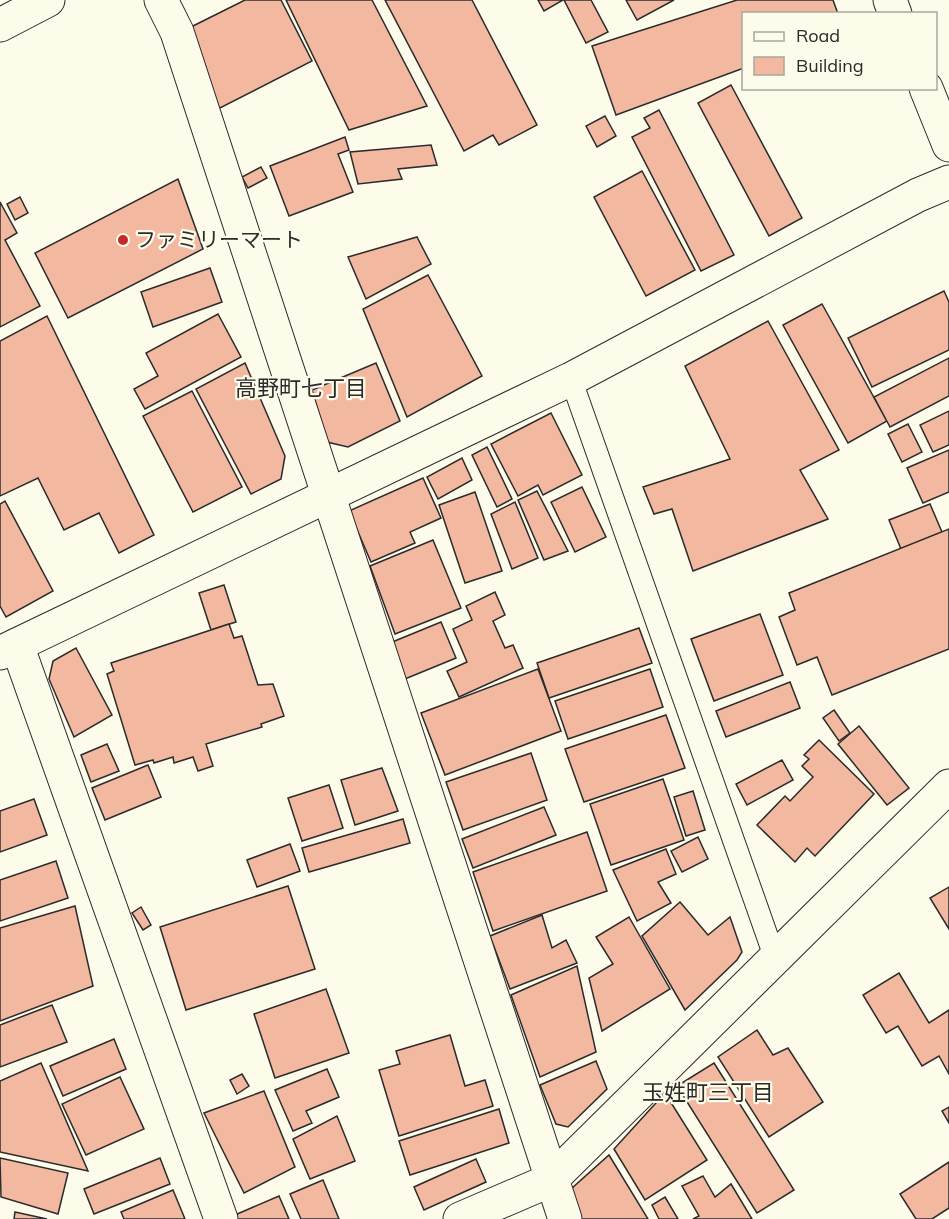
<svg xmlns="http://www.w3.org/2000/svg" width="949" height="1219" font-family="Mulish,'Noto Sans JP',sans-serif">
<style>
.building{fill:#f2b8a0;stroke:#2b2b2b;stroke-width:1.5}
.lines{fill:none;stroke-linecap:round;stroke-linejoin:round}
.service-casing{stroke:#2b2b2b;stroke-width:23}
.minor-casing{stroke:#2b2b2b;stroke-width:35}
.tertiary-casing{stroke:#2b2b2b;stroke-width:35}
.primary-casing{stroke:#2b2b2b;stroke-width:35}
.service{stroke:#fdfbea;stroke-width:21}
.minor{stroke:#fdfbea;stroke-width:33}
.tertiary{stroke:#fdfbea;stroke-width:33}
.primary{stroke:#fdfbea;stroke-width:33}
.poi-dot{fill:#c62828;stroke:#fdfbea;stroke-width:2}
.labels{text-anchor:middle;stroke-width:4.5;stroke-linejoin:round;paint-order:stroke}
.poi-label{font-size:21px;fill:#2b2b2b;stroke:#fdfbea;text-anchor:start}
.neighbourhood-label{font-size:22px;fill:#2b2b2b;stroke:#fdfbea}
</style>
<rect width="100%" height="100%" fill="#fdfbea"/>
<!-- building -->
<g class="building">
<path d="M 245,0 L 281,0 L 312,61 L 218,109 L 191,27 Z"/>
<path d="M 286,0 L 372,0 L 427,106 L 349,130 Z"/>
<path d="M 385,0 L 472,0 L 537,125 L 499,145 L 493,135 L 464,151 Z"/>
<path d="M 538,0 L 563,0 L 544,11 Z"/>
<path d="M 564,0 L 591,0 L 608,32 L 586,43 Z"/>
<path d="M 626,0 L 674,0 L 637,20 Z"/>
<path d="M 737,0 L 833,0 L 838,14 L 744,14 L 744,68 L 616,115 L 592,46 Z"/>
<path d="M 731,85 L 802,218 L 769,236 L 698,103 Z"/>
<path d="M 659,110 L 734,255 L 701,271 L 632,137 L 650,128 L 644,118 Z"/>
<path d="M 605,116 L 616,136 L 597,147 L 586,126 Z"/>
<path d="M 345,137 L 349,150 L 338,154 L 353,192 L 289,216 L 270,166 Z"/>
<path d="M 431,145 L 437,165 L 398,169 L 402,179 L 358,184 L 350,152 Z"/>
<path d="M 261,167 L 267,178 L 248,188 L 242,177 Z"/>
<path d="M 642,171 L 695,270 L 646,296 L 594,197 Z"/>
<path d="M 178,179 L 203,249 L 68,318 L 35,253 Z"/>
<path d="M 20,197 L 28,213 L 15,220 L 7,204 Z"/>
<path d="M 0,202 L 17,233 L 5,240 L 40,306 L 0,327 Z"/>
<path d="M 417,237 L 431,264 L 366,299 L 348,257 Z"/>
<path d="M 210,268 L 222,302 L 153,327 L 141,292 Z"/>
<path d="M 428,275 L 482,376 L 407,417 L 363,309 Z"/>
<path d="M 944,291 L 949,302 L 949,350 L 872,387 L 848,338 Z"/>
<path d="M 822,304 L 887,421 L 848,443 L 783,325 Z"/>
<path d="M 218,314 L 241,357 L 145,409 L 134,389 L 158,376 L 146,353 Z"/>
<path d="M 47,316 L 154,535 L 119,553 L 99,513 L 64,530 L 38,478 L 0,496 L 0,341 Z"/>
<path d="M 768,321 L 839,450 L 800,470 L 828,519 L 693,571 L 672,509 L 654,514 L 643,487 L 730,459 L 685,366 Z"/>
<path d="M 949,358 L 949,396 L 890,427 L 874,397 Z"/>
<path d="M 245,363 L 285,456 L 281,479 L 251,494 L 196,389 Z"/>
<path d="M 376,363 L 400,421 L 348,447 L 327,442 L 312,390 Z"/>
<path d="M 192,391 L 242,487 L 193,512 L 143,416 Z"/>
<path d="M 949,411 L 949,445 L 933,452 L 920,425 Z"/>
<path d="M 551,413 L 582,475 L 543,495 L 538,485 L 518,496 L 491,444 Z"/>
<path d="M 908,424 L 922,452 L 902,462 L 888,434 Z"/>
<path d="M 487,447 L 512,499 L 497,507 L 472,455 Z"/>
<path d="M 949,450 L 949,492 L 923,503 L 907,468 Z"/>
<path d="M 462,458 L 472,480 L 438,499 L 427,477 Z"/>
<path d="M 423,478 L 441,518 L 410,532 L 415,543 L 371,562 L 349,511 Z"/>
<path d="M 582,487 L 606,537 L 575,552 L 551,502 Z"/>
<path d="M 537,491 L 568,551 L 544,560 L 518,500 Z"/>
<path d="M 475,492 L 502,571 L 465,583 L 439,505 Z"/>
<path d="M 5,501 L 53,591 L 6,617 L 0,606 L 0,504 Z"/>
<path d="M 515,502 L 538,558 L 512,569 L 491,514 Z"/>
<path d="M 930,504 L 942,532 L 901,549 L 889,520 Z"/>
<path d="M 949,529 L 949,649 L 832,695 L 817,657 L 797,665 L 779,617 L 795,610 L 789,593 Z"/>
<path d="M 433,540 L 461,608 L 395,634 L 370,566 Z"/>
<path d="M 224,585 L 236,622 L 211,630 L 199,593 Z"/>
<path d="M 495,592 L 505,615 L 493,621 L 505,648 L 513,645 L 523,668 L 459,697 L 447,671 L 467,662 L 453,629 L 472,620 L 466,606 Z"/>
<path d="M 760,614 L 783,675 L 714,701 L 691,639 Z"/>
<path d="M 441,622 L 456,658 L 400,681 L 385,645 Z"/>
<path d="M 229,624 L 234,638 L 242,636 L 258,685 L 273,684 L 284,716 L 261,724 L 262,727 L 206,744 L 213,766 L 198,771 L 193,757 L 174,763 L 173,757 L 154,763 L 153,760 L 135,765 L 107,674 L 114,671 L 111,663 Z"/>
<path d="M 639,628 L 652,663 L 549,698 L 537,663 Z"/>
<path d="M 76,648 L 112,715 L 74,737 L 49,679 L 53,661 Z"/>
<path d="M 538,669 L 561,731 L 445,775 L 421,713 Z"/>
<path d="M 650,669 L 663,707 L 568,739 L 555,701 Z"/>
<path d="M 790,682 L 800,708 L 726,737 L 716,711 Z"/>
<path d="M 834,710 L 850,733 L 839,741 L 823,718 Z"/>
<path d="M 666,715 L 685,768 L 584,802 L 565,749 Z"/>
<path d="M 859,726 L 909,788 L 887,805 L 838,744 Z"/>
<path d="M 819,740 L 874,794 L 815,856 L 807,848 L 795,862 L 757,825 L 785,796 L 790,801 L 813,777 L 802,766 L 809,759 L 804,755 Z"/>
<path d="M 107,744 L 119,771 L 91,782 L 81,755 Z"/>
<path d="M 531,753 L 547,800 L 463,830 L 446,782 Z"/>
<path d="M 782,760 L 793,780 L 747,805 L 736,784 Z"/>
<path d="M 148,765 L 161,797 L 105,820 L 92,788 Z"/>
<path d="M 382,768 L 398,811 L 355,825 L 341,780 Z"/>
<path d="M 663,779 L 684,840 L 611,865 L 590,804 Z"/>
<path d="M 329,785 L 343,828 L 302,841 L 288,798 Z"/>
<path d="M 693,791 L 705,830 L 686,836 L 674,797 Z"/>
<path d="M 34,799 L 47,835 L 0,852 L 0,811 Z"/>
<path d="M 544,807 L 556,835 L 473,868 L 462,839 Z"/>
<path d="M 403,819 L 410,843 L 309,872 L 302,848 Z"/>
<path d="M 587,832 L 607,891 L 493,931 L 473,872 Z"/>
<path d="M 698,837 L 708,859 L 682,872 L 671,851 Z"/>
<path d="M 290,844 L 300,871 L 257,887 L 247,860 Z"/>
<path d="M 666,849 L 676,874 L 658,882 L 671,903 L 637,921 L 613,870 Z"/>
<path d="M 56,861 L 68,898 L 0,921 L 0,880 Z"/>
<path d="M 288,886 L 315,969 L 186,1010 L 160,927 Z"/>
<path d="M 949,887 L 949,929 L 930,898 Z"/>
<path d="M 680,902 L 708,935 L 730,917 L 742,952 L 737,960 L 685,1010 L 642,936 Z"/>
<path d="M 75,906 L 93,986 L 0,1021 L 0,928 Z"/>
<path d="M 141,907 L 151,925 L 143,930 L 132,913 Z"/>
<path d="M 542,915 L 552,948 L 566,940 L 577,963 L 510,989 L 490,936 Z"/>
<path d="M 629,917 L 670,989 L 602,1031 L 589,978 L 613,964 L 596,937 Z"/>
<path d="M 577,966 L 596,1052 L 540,1077 L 511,995 Z"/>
<path d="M 899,973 L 929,1023 L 949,1010 L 949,1074 L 939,1056 L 922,1066 L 898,1026 L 886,1033 L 863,995 Z"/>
<path d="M 326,989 L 349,1053 L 275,1078 L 254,1014 Z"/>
<path d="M 52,1005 L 67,1042 L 0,1067 L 0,1025 Z"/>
<path d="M 757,1030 L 773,1055 L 788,1048 L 823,1102 L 769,1137 L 718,1057 Z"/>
<path d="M 450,1035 L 465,1086 L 485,1080 L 493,1106 L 399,1136 L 379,1070 L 400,1064 L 396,1051 Z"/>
<path d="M 114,1039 L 126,1069 L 63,1096 L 50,1066 Z"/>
<path d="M 596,1061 L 607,1089 L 568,1127 L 556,1124 L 540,1085 Z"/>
<path d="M 41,1063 L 88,1171 L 0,1152 L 0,1081 Z"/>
<path d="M 714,1063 L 794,1190 L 757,1213 L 677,1086 Z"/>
<path d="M 327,1069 L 339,1097 L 306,1111 L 312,1123 L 293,1131 L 275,1090 Z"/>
<path d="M 242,1074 L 249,1086 L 237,1094 L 230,1080 Z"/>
<path d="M 120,1077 L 144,1129 L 86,1155 L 62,1104 Z"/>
<path d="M 264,1091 L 295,1167 L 244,1193 L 204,1113 Z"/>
<path d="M 665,1093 L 707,1160 L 645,1200 L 614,1149 Z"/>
<path d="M 949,1107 L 949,1123 L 942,1111 Z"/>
<path d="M 499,1109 L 509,1143 L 410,1175 L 399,1141 Z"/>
<path d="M 337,1116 L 355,1161 L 310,1179 L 293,1139 Z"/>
<path d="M 609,1155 L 648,1219 L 581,1219 L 571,1189 Z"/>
<path d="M 0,1158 L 68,1173 L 58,1214 L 1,1197 Z"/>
<path d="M 160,1158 L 170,1184 L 94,1214 L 84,1189 Z"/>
<path d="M 476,1159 L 486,1182 L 424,1210 L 414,1187 Z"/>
<path d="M 949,1162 L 949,1208 L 932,1219 L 916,1219 L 900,1194 Z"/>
<path d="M 703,1176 L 715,1197 L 731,1184 L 752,1219 L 693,1219 L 699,1216 L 682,1186 Z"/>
<path d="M 323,1180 L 339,1219 L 301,1219 L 290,1194 Z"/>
<path d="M 173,1190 L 185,1219 L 124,1219 L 121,1212 Z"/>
<path d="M 279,1196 L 289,1219 L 236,1219 L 235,1215 Z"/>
<path d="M 665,1197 L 678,1219 L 659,1219 L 652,1205 Z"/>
<path d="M 15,1212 L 47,1219 L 14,1219 Z"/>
</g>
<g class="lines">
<!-- service casing -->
<g class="service-casing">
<path id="service" d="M 571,379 L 775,958"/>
</g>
<!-- minor casing -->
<g class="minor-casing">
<g id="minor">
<path d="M 161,0 L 177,32 L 565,1219"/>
<path d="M 17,645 L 221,1219"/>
<path d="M 0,653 L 571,379 L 918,195 L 949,182"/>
<path d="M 460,1219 L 551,1180 L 949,786"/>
</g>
</g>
<!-- tertiary casing -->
<g class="tertiary-casing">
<g id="tertiary">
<path d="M 890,0 L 895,14"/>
<path d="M 926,88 L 949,145"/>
</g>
</g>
<!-- primary casing -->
<g class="primary-casing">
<path id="primary" d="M 0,25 L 48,0"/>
</g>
<!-- service -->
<use href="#service" class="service"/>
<!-- minor -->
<use href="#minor" class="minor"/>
<!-- tertiary -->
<use href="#tertiary" class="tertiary"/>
<!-- primary -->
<use href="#primary" class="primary"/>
</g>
<!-- markers -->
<circle class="poi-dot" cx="123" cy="240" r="6"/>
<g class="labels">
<!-- poi labels -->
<g class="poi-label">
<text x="135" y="247">ファミリーマート</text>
</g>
<!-- neighbourhood labels -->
<g class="neighbourhood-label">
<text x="301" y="396">高野町七丁目</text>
<text x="708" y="1100">玉姓町三丁目</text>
</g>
</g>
<!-- legend -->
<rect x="742" y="12" width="195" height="78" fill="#fdfbea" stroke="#a9a89e" stroke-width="1.5"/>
<rect x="754" y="32" width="30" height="9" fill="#fdfbea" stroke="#a9a89e" stroke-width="1.5"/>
<text x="796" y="42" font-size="18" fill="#2b2b2b">Road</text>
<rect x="754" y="57" width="30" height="18" fill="#f2b8a0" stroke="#a9a89e" stroke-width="1.5"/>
<text x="796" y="72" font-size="18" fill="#2b2b2b">Building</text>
</svg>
